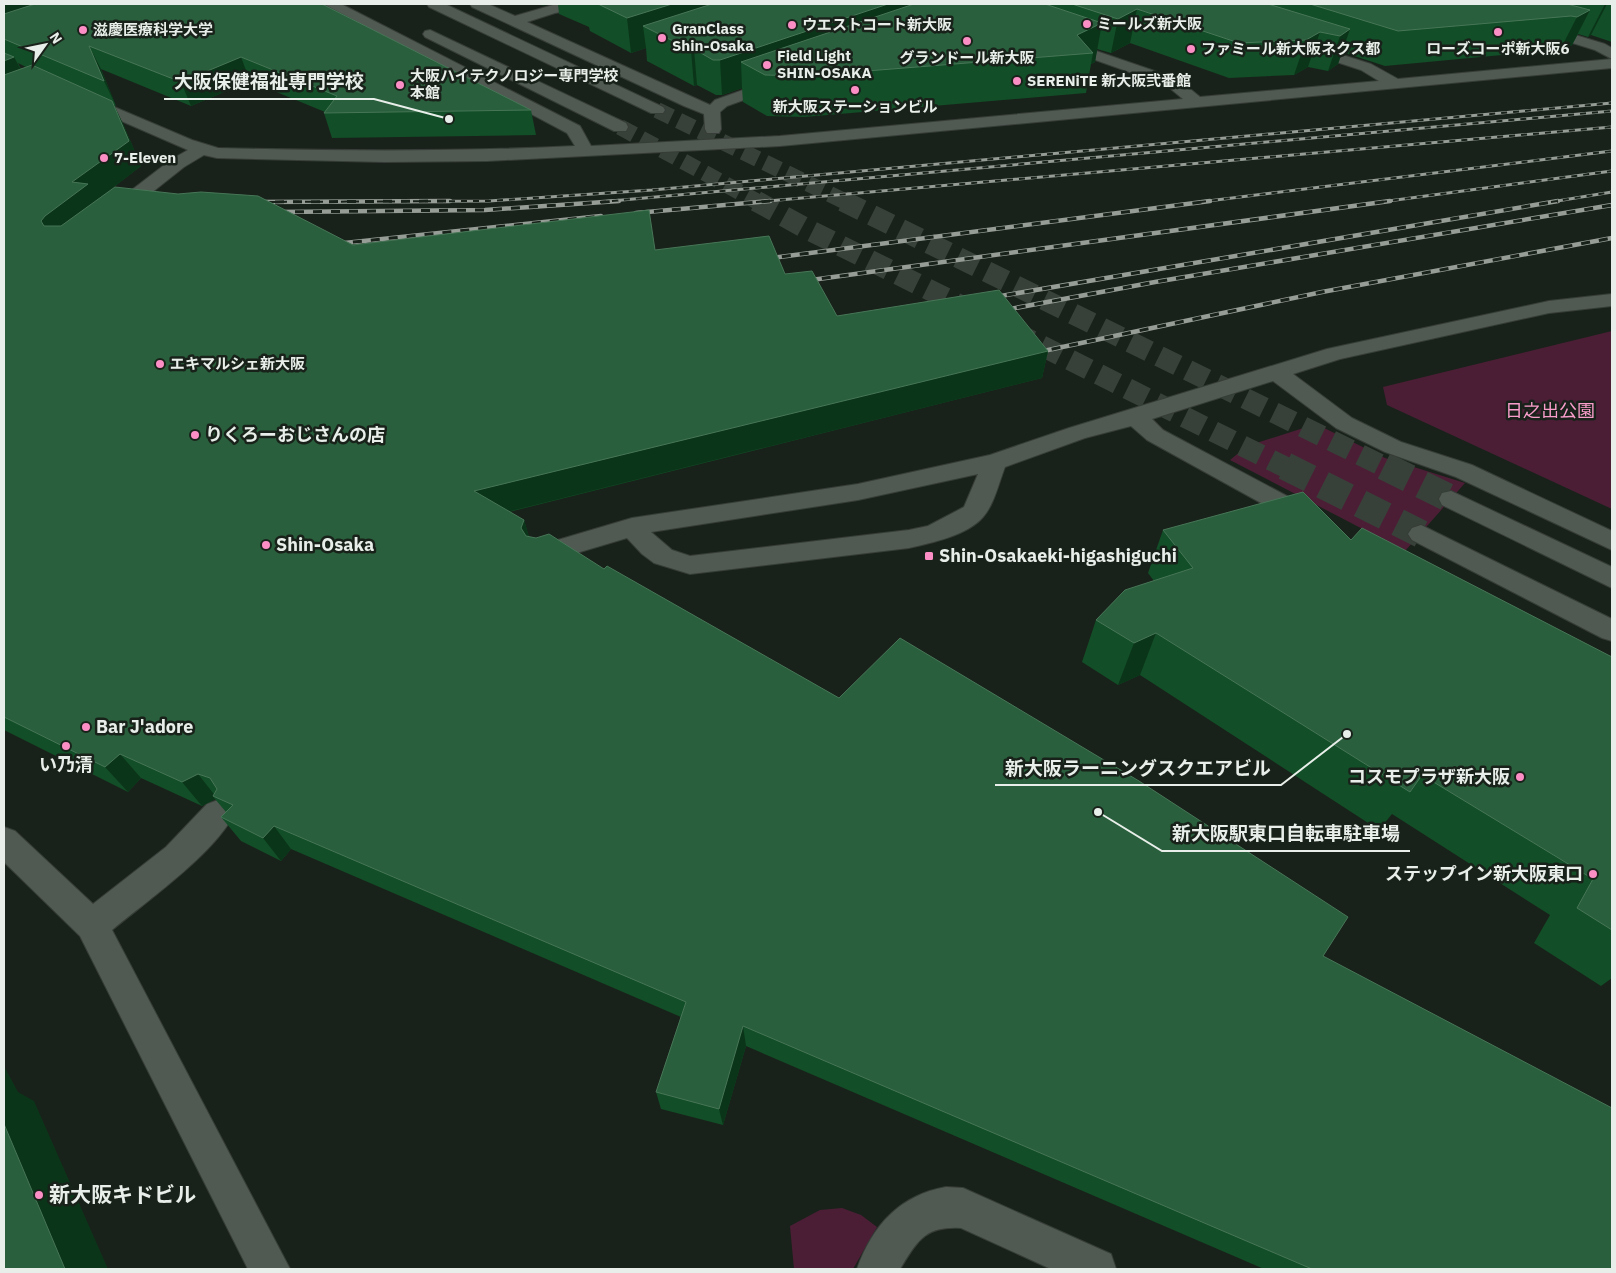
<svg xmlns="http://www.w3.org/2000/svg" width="1616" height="1273" font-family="'IBM Plex Sans','Noto Sans JP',sans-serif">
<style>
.green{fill:#4c1e36}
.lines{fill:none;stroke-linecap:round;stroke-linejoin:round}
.minor-tunnel-far2{stroke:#384139;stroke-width:16;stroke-dasharray:16 8;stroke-linecap:butt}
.minor-tunnel-far1{stroke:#384139;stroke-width:21;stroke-dasharray:21 11;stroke-linecap:butt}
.minor-tunnel{stroke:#384139;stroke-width:28;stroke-dasharray:28 14;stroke-linecap:butt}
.minor-casing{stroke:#373d38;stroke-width:2}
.minor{fill:#505a52;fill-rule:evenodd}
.rail-far1-casing{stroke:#969d97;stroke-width:3}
.rail-casing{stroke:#969d97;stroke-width:4.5}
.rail-far1{stroke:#19221a;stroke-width:2;stroke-dasharray:6;stroke-linecap:butt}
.rail{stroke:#19221a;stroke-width:3;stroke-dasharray:9;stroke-linecap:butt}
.wall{fill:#124e27;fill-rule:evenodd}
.shaded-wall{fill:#0b3519}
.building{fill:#295f3c;stroke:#477657}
.poi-dot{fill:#fb8fc5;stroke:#19221a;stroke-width:2}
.labels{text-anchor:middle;stroke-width:5;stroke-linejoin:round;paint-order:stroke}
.far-poi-label{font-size:15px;font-weight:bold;fill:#e8eee9;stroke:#19221a;text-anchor:start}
.park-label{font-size:18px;fill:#f99dca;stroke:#19221a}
.poi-label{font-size:18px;font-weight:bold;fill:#e8eee9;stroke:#19221a;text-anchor:start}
.near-poi-label{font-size:21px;font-weight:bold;fill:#e8eee9;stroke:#19221a;text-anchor:start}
.leader{fill:none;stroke:#e8eee9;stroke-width:2}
.callout-dot{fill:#e8eee9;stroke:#19221a;stroke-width:2}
.callout-label{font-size:19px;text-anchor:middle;font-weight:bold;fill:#e8eee9;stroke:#19221a;stroke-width:5;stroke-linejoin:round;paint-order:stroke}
</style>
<rect width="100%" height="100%" fill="#19221a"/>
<!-- green -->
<g class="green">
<path d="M 1612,331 L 1612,509 L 1387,405 L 1383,387 Z"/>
<path d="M 1316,424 L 1385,458 L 1465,483 L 1405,551 L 1230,460 L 1247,446 Z"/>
<path d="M 842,1208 L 861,1215 L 877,1227 L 853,1269 L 794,1269 L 790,1226 L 820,1210 Z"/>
</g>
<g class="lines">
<!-- minor-tunnel-far2 -->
<g class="minor-tunnel-far2">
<path d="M 657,110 L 846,202"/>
<path d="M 620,127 L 758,202"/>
</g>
<!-- minor-tunnel-far1 -->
<g class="minor-tunnel-far1">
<path d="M 756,201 L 807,229 L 1287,468"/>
<path d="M 843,201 L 1387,468"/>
</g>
<!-- minor-tunnel -->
<g class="minor-tunnel">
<path d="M 1285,466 L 1421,534"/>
<path d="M 1384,466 L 1451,499"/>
</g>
<!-- minor casing -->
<g class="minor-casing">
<g id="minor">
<path d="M 324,4 L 341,4 L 580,126 L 591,146 L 780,136 L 1183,99 L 1166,85 L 1056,46 L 1054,43 L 1061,39 L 1178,79 L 1200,97 L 1379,81 L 1361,70 L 1300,50 L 1298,47 L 1305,43 L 1371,64 L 1398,79 L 1612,59 L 1595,50 L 1534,31 L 1532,28 L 1539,24 L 1605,44 L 1612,48 L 1612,68 L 780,146 L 487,161 L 385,162 L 217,158 L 204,155 L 184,167 L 121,217 L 107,217 L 105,213 L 107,209 L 172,159 L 188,150 L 80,103 L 78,100 L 86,95 L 192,140 L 218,148 C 337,151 456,152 575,146 L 567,133 Z"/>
<path d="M 427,4 L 445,4 L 663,107 L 665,110 L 663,113 L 651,113 L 429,7 Z"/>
<path d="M 470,4 L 488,4 L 515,16 L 553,5 L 590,4 L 588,7 L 555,13 L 527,22 L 710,105 L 715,100 L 771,80 L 777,78 L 785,83 L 783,86 L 727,106 L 720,112 L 721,129 L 719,133 L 707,133 L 705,129 L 704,114 L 684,106 L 472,7 Z"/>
<path d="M 430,30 L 626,123 L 628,127 L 626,131 L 614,131 L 425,37 L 423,34 L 425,31 Z"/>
<path d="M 1612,294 L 1612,306 L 1549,313 L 1340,359 L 1293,374 L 1352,418 L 1401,442 L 1472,465 L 1612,531 L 1612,550 L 1456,477 L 1385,452 L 1336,428 L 1273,381 L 1152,419 L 1163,430 L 1317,512 L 1320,518 L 1317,524 L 1308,527 L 1299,524 L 1147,440 L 1131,426 L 1085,438 L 1005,467 C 999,482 994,505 983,517 C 968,535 931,543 909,548 L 690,574 L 654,563 L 642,554 L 627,538 L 543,563 L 534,561 L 530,554 L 534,547 L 632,518 L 858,484 L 990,455 L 1069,428 L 1327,349 L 1549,301 ZM 978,474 L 964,507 L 928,526 L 909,530 L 690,556 L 672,550 L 651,532 L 858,500 Z"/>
<path d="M 1451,491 L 1612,567 L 1612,588 L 1442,505 L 1439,499 L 1442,493 Z"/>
<path d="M 1421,525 L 1612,619 L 1612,641 L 1602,638 L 1412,540 L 1408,534 L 1412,528 Z"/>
<path d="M 218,800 L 229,804 L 234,814 C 215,853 147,901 112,930 L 290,1269 L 248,1269 L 80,936 L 4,862 L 4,827 L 15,831 L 93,904 L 166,847 L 207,804 Z"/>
<path d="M 946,1187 L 963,1188 L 1111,1254 L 1116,1269 L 1051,1269 L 961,1228 C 925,1226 918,1240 900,1269 L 857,1269 C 872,1226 900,1195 946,1187 Z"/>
</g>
</g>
<!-- minor -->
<use href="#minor" class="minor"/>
<!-- rail-far1 casing -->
<g class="rail-far1-casing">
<g id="rail-far1">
<path d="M 257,202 L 489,201 L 652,190 L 1612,103"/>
<path d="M 600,202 L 1612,111"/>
<path d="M 756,202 L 1612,127"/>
<path d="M 1200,202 L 1612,151"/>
<path d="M 1381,202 L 1612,171"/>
<path d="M 1551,202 L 1612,192"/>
</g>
</g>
<!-- rail casing -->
<g class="rail-casing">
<g id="rail">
<path d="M 257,202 L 450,201"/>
<path d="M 277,212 L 485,210 L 619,201"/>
<path d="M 636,213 L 770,201"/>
<path d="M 335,244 L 601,216"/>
<path d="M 764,259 L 1210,201"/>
<path d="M 804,281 L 1390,201"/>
<path d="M 989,298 L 1558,201"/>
<path d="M 999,311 L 1155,282 L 1612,205"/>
<path d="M 1034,353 L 1322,292 L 1612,238"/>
</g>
</g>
<!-- rail-far1 -->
<use href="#rail-far1" class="rail-far1"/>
<!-- rail -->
<use href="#rail" class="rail"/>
</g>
<!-- wall -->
<g class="wall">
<path d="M 4,4 L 531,110 L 536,135 L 332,138 L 324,113 L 325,112 L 250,81 L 191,106 L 101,69 L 116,106 L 114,105 L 124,126 L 141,166 L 97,200 L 353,245 L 655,250 L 785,274 L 837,316 L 1048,351 L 1042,378 L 509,512 L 524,520 L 529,537 L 604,569 L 839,698 L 1323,956 L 1612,1269 L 1264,1269 L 746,1046 L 723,1125 L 661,1109 L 656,1092 L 681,1017 L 291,849 L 281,861 L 241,841 L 221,817 L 226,812 L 215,799 L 202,806 L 141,778 L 128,792 L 4,730 ZM 18,63 L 26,67 L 21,69 Z"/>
<path d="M 558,4 L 1612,4 L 1612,42 L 1591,35 L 1588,37 L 1578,34 L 1572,45 L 1559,52 L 1554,50 L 1385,66 L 1342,52 L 1338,64 L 1328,71 L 1308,67 L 1294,75 L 1229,78 L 1130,43 L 1111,53 L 1097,49 L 1095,62 L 1091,64 L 1086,93 L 804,117 L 767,116 L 743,102 L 742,88 L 722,95 L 716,95 L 697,85 L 694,86 L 647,61 L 646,48 L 631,53 L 590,31 L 589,27 L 559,14 Z"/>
<path d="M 1163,530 L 1351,540 L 1612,657 L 1612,978 L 1601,986 L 1534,943 L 1550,915 L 1392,814 L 1379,830 L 1140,675 L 1118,685 L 1082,662 L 1096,620 L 1154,581 L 1148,573 Z"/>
</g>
<!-- shaded-wall -->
<g class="shaded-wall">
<path d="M 4,4 L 76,4 L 4,28 Z"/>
<path d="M 541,4 L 551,4 L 542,6 Z"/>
<path d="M 672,4 L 741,4 L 643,26 L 646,48 L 631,53 L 627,18 Z"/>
<path d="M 888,4 L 964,4 L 741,62 L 742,88 L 722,95 L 720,60 Z"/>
<path d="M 1605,4 L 1607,4 L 1591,35 L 1588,37 Z"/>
<path d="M 1137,9 L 1130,43 L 1111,53 L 1118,19 Z"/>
<path d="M 1590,10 L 1572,45 L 1559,52 L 1577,17 Z"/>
<path d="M 1102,23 L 1095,62 L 1091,64 L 1093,53 L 1077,35 Z"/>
<path d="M 1350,29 L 1338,64 L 1328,71 L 1340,36 Z"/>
<path d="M 1320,32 L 1308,67 L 1294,75 L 1306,40 Z"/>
<path d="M 89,46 L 101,69 L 116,106 L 104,81 Z"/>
<path d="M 694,49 L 697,85 L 694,86 L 691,50 Z"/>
<path d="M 14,57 L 27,81 L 4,90 L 4,61 Z"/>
<path d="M 241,57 L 250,81 L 191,106 L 181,82 Z"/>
<path d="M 112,101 L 124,126 L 141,166 L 97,200 L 102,210 L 56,247 L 41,221 L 72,182 Z"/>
<path d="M 1048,351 L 1042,378 L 483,518 L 474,491 Z"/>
<path d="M 524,520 L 532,547 L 521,528 Z"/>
<path d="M 1156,633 L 1140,675 L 1118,685 L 1134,643 Z"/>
<path d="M 120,754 L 141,778 L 128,792 L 105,767 Z"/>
<path d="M 198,774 L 217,798 L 213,796 L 215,799 L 202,806 L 182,782 Z"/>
<path d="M 274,826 L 291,849 L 281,861 L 263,838 Z"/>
<path d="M 743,1026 L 746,1046 L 723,1125 L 719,1109 Z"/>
<path d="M 4,1066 L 18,1092 L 34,1101 L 108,1269 L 65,1269 L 4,1124 Z"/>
</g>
<!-- building -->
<g class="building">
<path d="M 35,4 L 322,4 L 531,110 L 324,113 L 337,96 L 241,57 L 181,82 L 89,46 L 104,81 L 4,39 L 4,14 Z"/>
<path d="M 598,4 L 672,4 L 627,18 Z"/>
<path d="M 712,4 L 888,4 L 720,60 L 713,60 L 694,49 L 691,50 L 643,26 Z"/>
<path d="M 914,4 L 1045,4 L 1102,23 L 1077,35 L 1093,53 L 804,76 L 765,75 L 741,62 Z"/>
<path d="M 1072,4 L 1268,4 L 1350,29 L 1340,36 L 1320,32 L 1306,40 L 1239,43 L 1137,9 L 1118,19 Z"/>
<path d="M 1310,4 L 1567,4 L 1590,10 L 1577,17 L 1571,16 L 1398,31 Z"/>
<path d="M 4,53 L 14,57 L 4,61 Z"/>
<path d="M 32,65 L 112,101 L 129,141 L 72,182 L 88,184 L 45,216 L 41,221 L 44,226 L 61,226 L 115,187 L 178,194 L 201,192 L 258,196 L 353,245 L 649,210 L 655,250 L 769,236 L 785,274 L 812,271 L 837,316 L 999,290 L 1048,351 L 474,491 L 524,520 L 521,528 L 526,536 L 536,538 L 549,534 L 604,569 L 607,566 L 839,698 L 900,638 L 1139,781 L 1348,917 L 1323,956 L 1612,1108 L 1612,1269 L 1312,1269 L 743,1026 L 719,1109 L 656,1092 L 686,1002 L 274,826 L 263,838 L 221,817 L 233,805 L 213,796 L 217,789 L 210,778 L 198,774 L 182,782 L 120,754 L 105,767 L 4,717 L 4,75 Z"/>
<path d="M 1303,492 L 1351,540 L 1362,528 L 1612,657 L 1612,930 L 1577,908 L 1593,879 L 1422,775 L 1410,792 L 1156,633 L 1134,643 L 1096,620 L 1125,590 L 1193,568 L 1163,530 Z"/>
<path d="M 4,1124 L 65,1269 L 4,1269 Z"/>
</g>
<!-- markers -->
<g class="poi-dot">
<circle cx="1087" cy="24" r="5"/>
<circle cx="792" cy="25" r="5"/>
<circle cx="83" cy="30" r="5"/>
<circle cx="1498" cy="32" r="5"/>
<circle cx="662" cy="38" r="5"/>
<circle cx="967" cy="41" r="5"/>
<circle cx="1191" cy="49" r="5"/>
<circle cx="767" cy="65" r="5"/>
<circle cx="1017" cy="81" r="5"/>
<circle cx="400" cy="85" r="5"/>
<circle cx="855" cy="90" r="5"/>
<circle cx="104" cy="158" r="5"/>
<circle cx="160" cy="364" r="5"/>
<circle cx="195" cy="435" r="5"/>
<circle cx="266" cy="545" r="5"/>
<rect x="924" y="551" width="10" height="10" rx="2.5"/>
<circle cx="86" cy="727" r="5"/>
<circle cx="66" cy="746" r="5"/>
<circle cx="1520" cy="777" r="5"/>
<circle cx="1593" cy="874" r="5"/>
<circle cx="39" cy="1195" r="5"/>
</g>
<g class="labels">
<!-- far-poi labels -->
<g class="far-poi-label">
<text x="1097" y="29">ミールズ新大阪</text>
<text x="802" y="30">ウエストコート新大阪</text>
<text x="672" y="34">GranClass<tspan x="672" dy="17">Shin-Osaka</tspan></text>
<text x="93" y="35">滋慶医療科学大学</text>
<text x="1201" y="54">ファミール新大阪ネクス都</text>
<text x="1498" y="54" text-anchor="middle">ローズコーポ新大阪6</text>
<text x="777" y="61">Field Light<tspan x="777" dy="17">SHIN-OSAKA</tspan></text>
<text x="967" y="63" text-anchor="middle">グランドール新大阪</text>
<text x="410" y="81">大阪ハイテクノロジー専門学校<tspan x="410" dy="17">本館</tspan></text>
<text x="1027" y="86">SERENiTE 新大阪弐番館</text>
<text x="855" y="112" text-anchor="middle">新大阪ステーションビル</text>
<text x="114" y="163">7-Eleven</text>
<text x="170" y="369">エキマルシェ新大阪</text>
</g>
<!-- park labels -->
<g class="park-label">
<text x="1550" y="417">日之出公園</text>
</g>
<!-- poi labels -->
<g class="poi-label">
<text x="205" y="441">りくろーおじさんの店</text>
<text x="276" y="551">Shin-Osaka</text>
<text x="939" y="562">Shin-Osakaeki-higashiguchi</text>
<text x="96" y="733">Bar J'adore</text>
<text x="66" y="771" text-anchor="middle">い乃清</text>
<text x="1510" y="783" text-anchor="end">コスモプラザ新大阪</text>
<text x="1583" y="880" text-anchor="end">ステップイン新大阪東口</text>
</g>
<!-- near-poi labels -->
<g class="near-poi-label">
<text x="49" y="1202">新大阪キドビル</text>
</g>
</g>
<!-- callouts -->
<path class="leader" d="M449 119L374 99H164M1347 734L1281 785H995M1098 812L1162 851H1410"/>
<g class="callout-dot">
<circle cx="449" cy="119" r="5"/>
<circle cx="1347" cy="734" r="5"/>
<circle cx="1098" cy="812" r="5"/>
</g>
<g class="callout-label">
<text x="269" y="88">大阪保健福祉専門学校</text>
<text x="1138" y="775">新大阪ラーニングスクエアビル</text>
<text x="1286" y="840">新大阪駅東口自転車駐車場</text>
</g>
<!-- border -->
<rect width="1616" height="1273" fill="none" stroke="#e8eee9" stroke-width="10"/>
<!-- north arrow -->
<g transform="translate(45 45) rotate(57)" stroke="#19221a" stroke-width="4" paint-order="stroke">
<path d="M0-4L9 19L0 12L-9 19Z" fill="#e8eee9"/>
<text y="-8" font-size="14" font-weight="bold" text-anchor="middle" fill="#e8eee9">N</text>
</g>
</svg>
